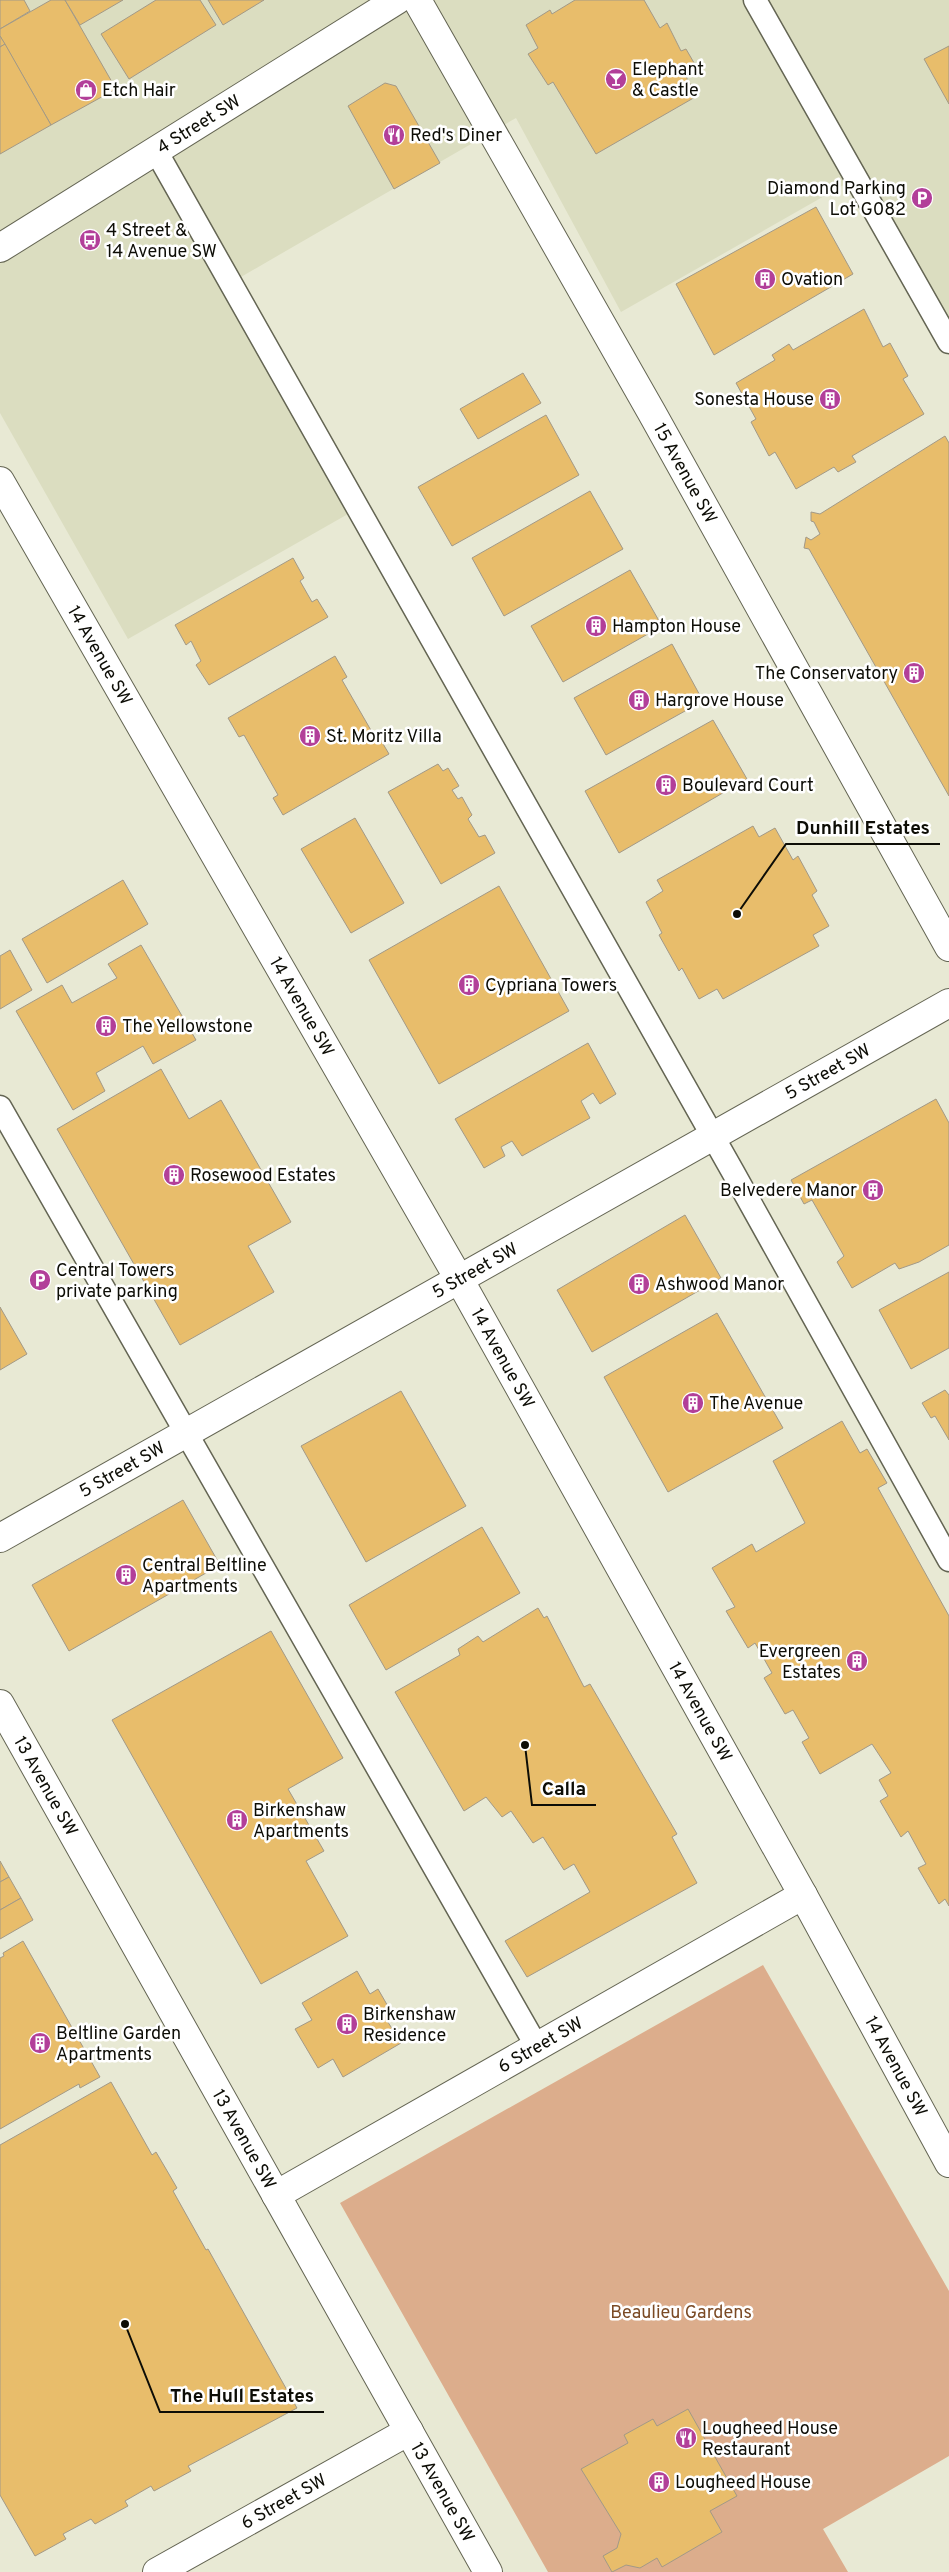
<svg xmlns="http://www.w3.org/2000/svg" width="949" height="2572" font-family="Overpass,sans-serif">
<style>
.built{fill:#dbddc0}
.green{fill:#dcad8c}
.building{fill:#e8bd6b;stroke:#a29987}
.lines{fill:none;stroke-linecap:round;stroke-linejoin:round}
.service-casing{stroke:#646553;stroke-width:25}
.minor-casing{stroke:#646553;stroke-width:30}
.tertiary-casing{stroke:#646553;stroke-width:30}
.secondary-casing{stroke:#646553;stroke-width:30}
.service{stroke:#fff;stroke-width:22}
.minor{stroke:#fff;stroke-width:28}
.tertiary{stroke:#fff;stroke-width:28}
.secondary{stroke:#fff;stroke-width:28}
.labels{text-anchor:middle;stroke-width:5;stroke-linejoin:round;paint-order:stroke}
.poi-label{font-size:18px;fill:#0d0d06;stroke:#fff;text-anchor:start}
.street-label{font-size:18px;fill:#0d0d06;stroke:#fff}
.park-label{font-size:18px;fill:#7b4a24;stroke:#fff}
.leader{fill:none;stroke:#0d0d06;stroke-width:2}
.callout-dot{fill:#0d0d06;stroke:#fff;stroke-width:2}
.callout-label{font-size:19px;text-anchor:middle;font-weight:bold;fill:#0d0d06;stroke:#fff;stroke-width:5;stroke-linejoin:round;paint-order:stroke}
</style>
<rect width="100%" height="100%" fill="#e8e9d4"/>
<!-- built -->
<path class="built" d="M 0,0 L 65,0 L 80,25 L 122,0 L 949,0 L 949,325 L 863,174 L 621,312 L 516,118 L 227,285 L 355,510 L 128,639 L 0,413 Z"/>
<!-- green -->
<path class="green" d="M 763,1965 L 949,2291 L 949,2456 L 823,2529 L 848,2572 L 548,2572 L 340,2203 Z"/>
<!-- building -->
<g class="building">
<path d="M 0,0 L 24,0 L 30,11 L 0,29 Z"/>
<path d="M 51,0 L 65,0 L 116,89 L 51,125 L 0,36 L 0,29 Z"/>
<path d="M 65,0 L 123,0 L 80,25 Z"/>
<path d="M 156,0 L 200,0 L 216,25 L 129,79 L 101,34 Z"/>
<path d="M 208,0 L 264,0 L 223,25 Z"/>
<path d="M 575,0 L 644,0 L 660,28 L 667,23 L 681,51 L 686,49 L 697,68 L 685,75 L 697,96 L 596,154 L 553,82 L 548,85 L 528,54 L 538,48 L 526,25 L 550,10 L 552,14 Z"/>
<path d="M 0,36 L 5,44 L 0,47 Z"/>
<path d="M 5,44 L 51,125 L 0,154 L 0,47 Z"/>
<path d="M 949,46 L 949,104 L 924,59 Z"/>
<path d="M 385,83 L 396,86 L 440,163 L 394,189 L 348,106 Z"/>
<path d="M 816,207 L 853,274 L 714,355 L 676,284 Z"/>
<path d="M 864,309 L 883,347 L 890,343 L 908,376 L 903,379 L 924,414 L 852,456 L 856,462 L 838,472 L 834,467 L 796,489 L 775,452 L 769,456 L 751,422 L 756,419 L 736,383 L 775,360 L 772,355 L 789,344 L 793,350 Z"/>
<path d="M 523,373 L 541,403 L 478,439 L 460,409 Z"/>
<path d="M 546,415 L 579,475 L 452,546 L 418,487 Z"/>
<path d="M 945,436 L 949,443 L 949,796 L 809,549 L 804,548 L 806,537 L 811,540 L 820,534 L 814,522 L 811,521 L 811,512 L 820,514 Z"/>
<path d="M 590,491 L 623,549 L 504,616 L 472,558 Z"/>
<path d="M 293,558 L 304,578 L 300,581 L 312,602 L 317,599 L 328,617 L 209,685 L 196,665 L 201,661 L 191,641 L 186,645 L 175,625 Z"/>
<path d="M 630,570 L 662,626 L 563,682 L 531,626 Z"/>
<path d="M 672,644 L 703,701 L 606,755 L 574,698 Z"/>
<path d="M 335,656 L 347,677 L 342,680 L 376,739 L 379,737 L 389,754 L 283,815 L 273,798 L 278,795 L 244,735 L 239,737 L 228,718 Z"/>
<path d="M 713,720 L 747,779 L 619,853 L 585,791 Z"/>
<path d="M 438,764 L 443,771 L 448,768 L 459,786 L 452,790 L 458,799 L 462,797 L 472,815 L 468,819 L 479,837 L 485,835 L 495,853 L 441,884 L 388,792 Z"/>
<path d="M 355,818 L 404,903 L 351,933 L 301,849 Z"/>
<path d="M 753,826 L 759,837 L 775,828 L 793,860 L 798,856 L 817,891 L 812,895 L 829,926 L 813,935 L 819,946 L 723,999 L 717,989 L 699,999 L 682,968 L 679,971 L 659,935 L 662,933 L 646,902 L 663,891 L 657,880 Z"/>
<path d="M 123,880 L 148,924 L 47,983 L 22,939 Z"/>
<path d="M 499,886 L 569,1011 L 439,1084 L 369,960 Z"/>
<path d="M 141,945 L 196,1040 L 153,1064 L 143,1046 L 96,1073 L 105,1091 L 73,1110 L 16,1011 L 62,985 L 72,1003 L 117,978 L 108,964 Z"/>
<path d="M 10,950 L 32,990 L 0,1009 L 0,956 Z"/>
<path d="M 588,1043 L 616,1094 L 600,1104 L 593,1093 L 581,1101 L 590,1118 L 522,1156 L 512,1141 L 501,1147 L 505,1156 L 484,1168 L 455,1119 Z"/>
<path d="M 161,1069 L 189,1119 L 221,1100 L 291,1222 L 248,1246 L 274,1292 L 180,1345 L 57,1129 Z"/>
<path d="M 936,1099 L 949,1123 L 949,1245 L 919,1262 L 899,1269 L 895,1263 L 852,1288 L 837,1262 L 844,1256 L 812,1200 L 804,1204 L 791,1180 Z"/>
<path d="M 685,1215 L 721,1278 L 592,1352 L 557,1290 Z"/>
<path d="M 949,1272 L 949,1348 L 911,1369 L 879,1310 Z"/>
<path d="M 0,1307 L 27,1354 L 0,1370 Z"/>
<path d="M 717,1313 L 783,1428 L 668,1492 L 604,1377 Z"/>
<path d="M 945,1390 L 949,1395 L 949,1440 L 935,1416 L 931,1418 L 922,1403 Z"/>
<path d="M 401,1391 L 466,1506 L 366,1562 L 301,1446 Z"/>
<path d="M 842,1421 L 860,1453 L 867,1449 L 887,1483 L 878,1488 L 949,1616 L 949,1906 L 945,1899 L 939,1904 L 918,1868 L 926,1864 L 908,1831 L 901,1837 L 880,1801 L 888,1796 L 879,1780 L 891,1773 L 872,1744 L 820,1774 L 802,1742 L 809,1738 L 793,1710 L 785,1714 L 764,1678 L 772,1673 L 755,1643 L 748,1648 L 726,1611 L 735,1607 L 712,1568 L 752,1544 L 756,1552 L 805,1523 L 773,1461 Z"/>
<path d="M 183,1500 L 220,1565 L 69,1651 L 32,1585 Z"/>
<path d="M 482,1527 L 520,1593 L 386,1670 L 349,1605 Z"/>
<path d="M 538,1608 L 544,1618 L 547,1616 L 584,1687 L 590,1684 L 677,1834 L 672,1837 L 697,1883 L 527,1977 L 505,1941 L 590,1892 L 574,1864 L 564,1870 L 543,1837 L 533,1843 L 511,1811 L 502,1817 L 486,1797 L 464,1811 L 395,1692 L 460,1655 L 458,1649 L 478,1636 L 483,1642 Z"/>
<path d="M 271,1631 L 343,1758 L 288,1789 L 324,1851 L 306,1861 L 348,1936 L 261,1984 L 112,1720 Z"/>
<path d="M 0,1861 L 9,1877 L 0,1882 Z"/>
<path d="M 9,1877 L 21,1898 L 0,1910 L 0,1882 Z"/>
<path d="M 21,1898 L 33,1920 L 0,1939 L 0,1910 Z"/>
<path d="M 23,1941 L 100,2077 L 80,2088 L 79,2084 L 0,2129 L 0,1958 L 4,1956 L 3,1953 Z"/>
<path d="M 357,1971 L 370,1994 L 378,1989 L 393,2015 L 386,2019 L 401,2043 L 343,2077 L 333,2059 L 318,2068 L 295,2029 L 312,2020 L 302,2003 Z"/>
<path d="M 111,2082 L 152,2155 L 156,2152 L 166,2169 L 177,2188 L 173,2191 L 206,2250 L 208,2249 L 297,2408 L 188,2466 L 191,2471 L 154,2491 L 151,2486 L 125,2501 L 128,2506 L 95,2524 L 91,2519 L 63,2534 L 66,2539 L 35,2556 L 0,2495 L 0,2145 Z"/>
<path d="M 688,2409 L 737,2496 L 710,2511 L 722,2532 L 662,2567 L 657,2558 L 640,2568 L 626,2565 L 612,2572 L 603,2556 L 617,2548 L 621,2534 L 581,2469 L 628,2443 L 624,2435 L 653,2419 L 657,2426 Z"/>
</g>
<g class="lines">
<!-- service casing -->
<g class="service-casing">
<g id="service">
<path d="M 755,0 L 949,342"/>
<path d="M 156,151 L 733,1172 L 949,1560"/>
<path d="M 0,1107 L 537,2047"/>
</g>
</g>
<!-- minor casing -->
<g class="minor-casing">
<g id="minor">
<path id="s1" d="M 417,0 L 652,413 L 949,947"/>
<path id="s2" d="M 0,481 L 459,1279 L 803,1895 L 949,2163"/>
<path id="s3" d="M 0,1704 L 488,2572"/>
<path id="s4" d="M 276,2195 L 803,1895"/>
<path id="s5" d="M 157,2572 L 409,2431"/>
</g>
</g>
<!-- tertiary casing -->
<g class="tertiary-casing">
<g id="tertiary">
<path id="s6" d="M 0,1538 L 949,1003"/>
</g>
</g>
<!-- secondary casing -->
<g class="secondary-casing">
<g id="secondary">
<path id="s7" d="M 0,248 L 397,0"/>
</g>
</g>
<!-- service -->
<use href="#service" class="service"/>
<!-- minor -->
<use href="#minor" class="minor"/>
<!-- tertiary -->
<use href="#tertiary" class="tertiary"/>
<!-- secondary -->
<use href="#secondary" class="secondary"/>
</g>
<!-- icons -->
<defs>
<g id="bar-disc" transform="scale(1.125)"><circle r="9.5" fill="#b23f99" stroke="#fff"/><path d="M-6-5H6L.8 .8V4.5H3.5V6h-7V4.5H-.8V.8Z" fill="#fff"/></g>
<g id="shop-disc" transform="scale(1.125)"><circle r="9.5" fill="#b23f99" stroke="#fff"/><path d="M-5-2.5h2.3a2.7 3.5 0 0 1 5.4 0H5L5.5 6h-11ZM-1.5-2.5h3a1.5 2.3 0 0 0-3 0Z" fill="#fff"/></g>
<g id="restaurant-disc" transform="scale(1.125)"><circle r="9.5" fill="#b23f99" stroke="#fff"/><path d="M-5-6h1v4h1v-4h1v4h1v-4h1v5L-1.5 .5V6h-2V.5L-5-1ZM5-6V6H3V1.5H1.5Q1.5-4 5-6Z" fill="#fff"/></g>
<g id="parking-disc" transform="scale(1.125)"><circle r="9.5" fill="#b23f99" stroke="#fff"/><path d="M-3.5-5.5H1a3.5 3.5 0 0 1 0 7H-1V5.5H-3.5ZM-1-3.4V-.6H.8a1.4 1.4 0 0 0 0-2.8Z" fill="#fff"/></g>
<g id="bus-disc" transform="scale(1.125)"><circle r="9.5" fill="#b23f99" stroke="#fff"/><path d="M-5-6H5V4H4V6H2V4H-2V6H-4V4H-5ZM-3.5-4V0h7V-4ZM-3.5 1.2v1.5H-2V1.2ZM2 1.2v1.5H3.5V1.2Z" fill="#fff"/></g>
<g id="building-disc" transform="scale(1.125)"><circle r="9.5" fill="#b23f99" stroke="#fff"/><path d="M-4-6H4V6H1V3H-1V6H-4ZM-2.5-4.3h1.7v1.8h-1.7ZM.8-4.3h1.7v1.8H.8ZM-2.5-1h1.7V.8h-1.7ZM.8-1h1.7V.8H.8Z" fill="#fff"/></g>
</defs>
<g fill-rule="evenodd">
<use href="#bar-disc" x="616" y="79"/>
<use href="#shop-disc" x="86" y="90"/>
<use href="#restaurant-disc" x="394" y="135"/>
<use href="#parking-disc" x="922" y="198"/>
<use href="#bus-disc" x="90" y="240"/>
<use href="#building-disc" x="765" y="279"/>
<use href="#building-disc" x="830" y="399"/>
<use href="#building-disc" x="596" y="626"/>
<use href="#building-disc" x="914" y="673"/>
<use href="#building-disc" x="639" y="700"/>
<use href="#building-disc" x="310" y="736"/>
<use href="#building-disc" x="666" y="785"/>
<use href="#building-disc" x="469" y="985"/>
<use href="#building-disc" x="106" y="1026"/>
<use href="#building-disc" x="174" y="1175"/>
<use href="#building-disc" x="873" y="1190"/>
<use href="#parking-disc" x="40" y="1280"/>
<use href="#building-disc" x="639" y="1284"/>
<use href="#building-disc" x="693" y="1403"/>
<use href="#building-disc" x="126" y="1575"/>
<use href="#building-disc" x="857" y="1661"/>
<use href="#building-disc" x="237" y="1820"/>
<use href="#building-disc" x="347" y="2024"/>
<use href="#building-disc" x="40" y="2043"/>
<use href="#restaurant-disc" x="686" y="2438"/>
<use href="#building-disc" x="659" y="2482"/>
</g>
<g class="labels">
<!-- poi labels -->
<g class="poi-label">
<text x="632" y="75">Elephant<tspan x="632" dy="21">&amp; Castle</tspan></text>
<text x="102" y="96">Etch Hair</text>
<text x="410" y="141">Red's Diner</text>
<text x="906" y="194" text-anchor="end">Diamond Parking<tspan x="906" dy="21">Lot G082</tspan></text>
<text x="106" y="236">4 Street &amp;<tspan x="106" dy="21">14 Avenue SW</tspan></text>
<text x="781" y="285">Ovation</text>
<text x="814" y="405" text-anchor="end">Sonesta House</text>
<text x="612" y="632">Hampton House</text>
<text x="898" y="679" text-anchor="end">The Conservatory</text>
<text x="655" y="706">Hargrove House</text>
<text x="326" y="742">St. Moritz Villa</text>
<text x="682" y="791">Boulevard Court</text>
<text x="485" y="991">Cypriana Towers</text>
<text x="122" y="1032">The Yellowstone</text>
<text x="190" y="1181">Rosewood Estates</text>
<text x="857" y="1196" text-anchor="end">Belvedere Manor</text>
<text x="56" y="1276">Central Towers<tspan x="56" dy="21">private parking</tspan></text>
<text x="655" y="1290">Ashwood Manor</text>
<text x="709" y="1409">The Avenue</text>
<text x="142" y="1571">Central Beltline<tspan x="142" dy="21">Apartments</tspan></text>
<text x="841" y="1657" text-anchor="end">Evergreen<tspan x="841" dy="21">Estates</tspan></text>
<text x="253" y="1816">Birkenshaw<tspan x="253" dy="21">Apartments</tspan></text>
<text x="363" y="2020">Birkenshaw<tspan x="363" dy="21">Residence</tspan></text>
<text x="56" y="2039">Beltline Garden<tspan x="56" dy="21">Apartments</tspan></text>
<text x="702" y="2434">Lougheed House<tspan x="702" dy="21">Restaurant</tspan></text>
<text x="675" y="2488">Lougheed House</text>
</g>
<!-- street labels -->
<g class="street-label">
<text dy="6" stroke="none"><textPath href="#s7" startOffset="234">4 Street SW</textPath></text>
<text dy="6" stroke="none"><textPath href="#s1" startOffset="544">15 Avenue SW</textPath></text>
<text dy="6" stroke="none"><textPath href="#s2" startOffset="201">14 Avenue SW</textPath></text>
<text dy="6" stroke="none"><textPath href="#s2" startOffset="606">14 Avenue SW</textPath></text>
<text dy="6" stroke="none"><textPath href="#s6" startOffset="950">5 Street SW</textPath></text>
<text dy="6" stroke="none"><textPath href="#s6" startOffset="545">5 Street SW</textPath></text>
<text dy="6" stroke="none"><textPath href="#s2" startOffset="1011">14 Avenue SW</textPath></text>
<text dy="6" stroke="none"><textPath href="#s6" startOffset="140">5 Street SW</textPath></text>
<text dy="6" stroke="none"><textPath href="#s2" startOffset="1416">14 Avenue SW</textPath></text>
<text dy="6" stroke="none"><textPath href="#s3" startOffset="94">13 Avenue SW</textPath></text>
<text dy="6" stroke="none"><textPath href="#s4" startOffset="304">6 Street SW</textPath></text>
<text dy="6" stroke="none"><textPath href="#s2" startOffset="1821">14 Avenue SW</textPath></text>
<text dy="6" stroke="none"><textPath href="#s3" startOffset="499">13 Avenue SW</textPath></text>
<text dy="6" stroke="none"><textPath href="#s3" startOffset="904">13 Avenue SW</textPath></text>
<text dy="6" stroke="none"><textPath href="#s5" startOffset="145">6 Street SW</textPath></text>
</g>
<!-- park labels -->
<g class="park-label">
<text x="681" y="2318">Beaulieu Gardens</text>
</g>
</g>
<!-- callouts -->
<path class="leader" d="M737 914L786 844H940M525 1745L532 1805H596M125 2324L160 2412H324"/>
<g class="callout-dot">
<circle cx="737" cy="914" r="5"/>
<circle cx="525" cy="1745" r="5"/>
<circle cx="125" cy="2324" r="5"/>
</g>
<g class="callout-label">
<text x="863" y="834">Dunhill Estates</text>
<text x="564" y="1795">Calla</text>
<text x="242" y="2402">The Hull Estates</text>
</g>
</svg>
